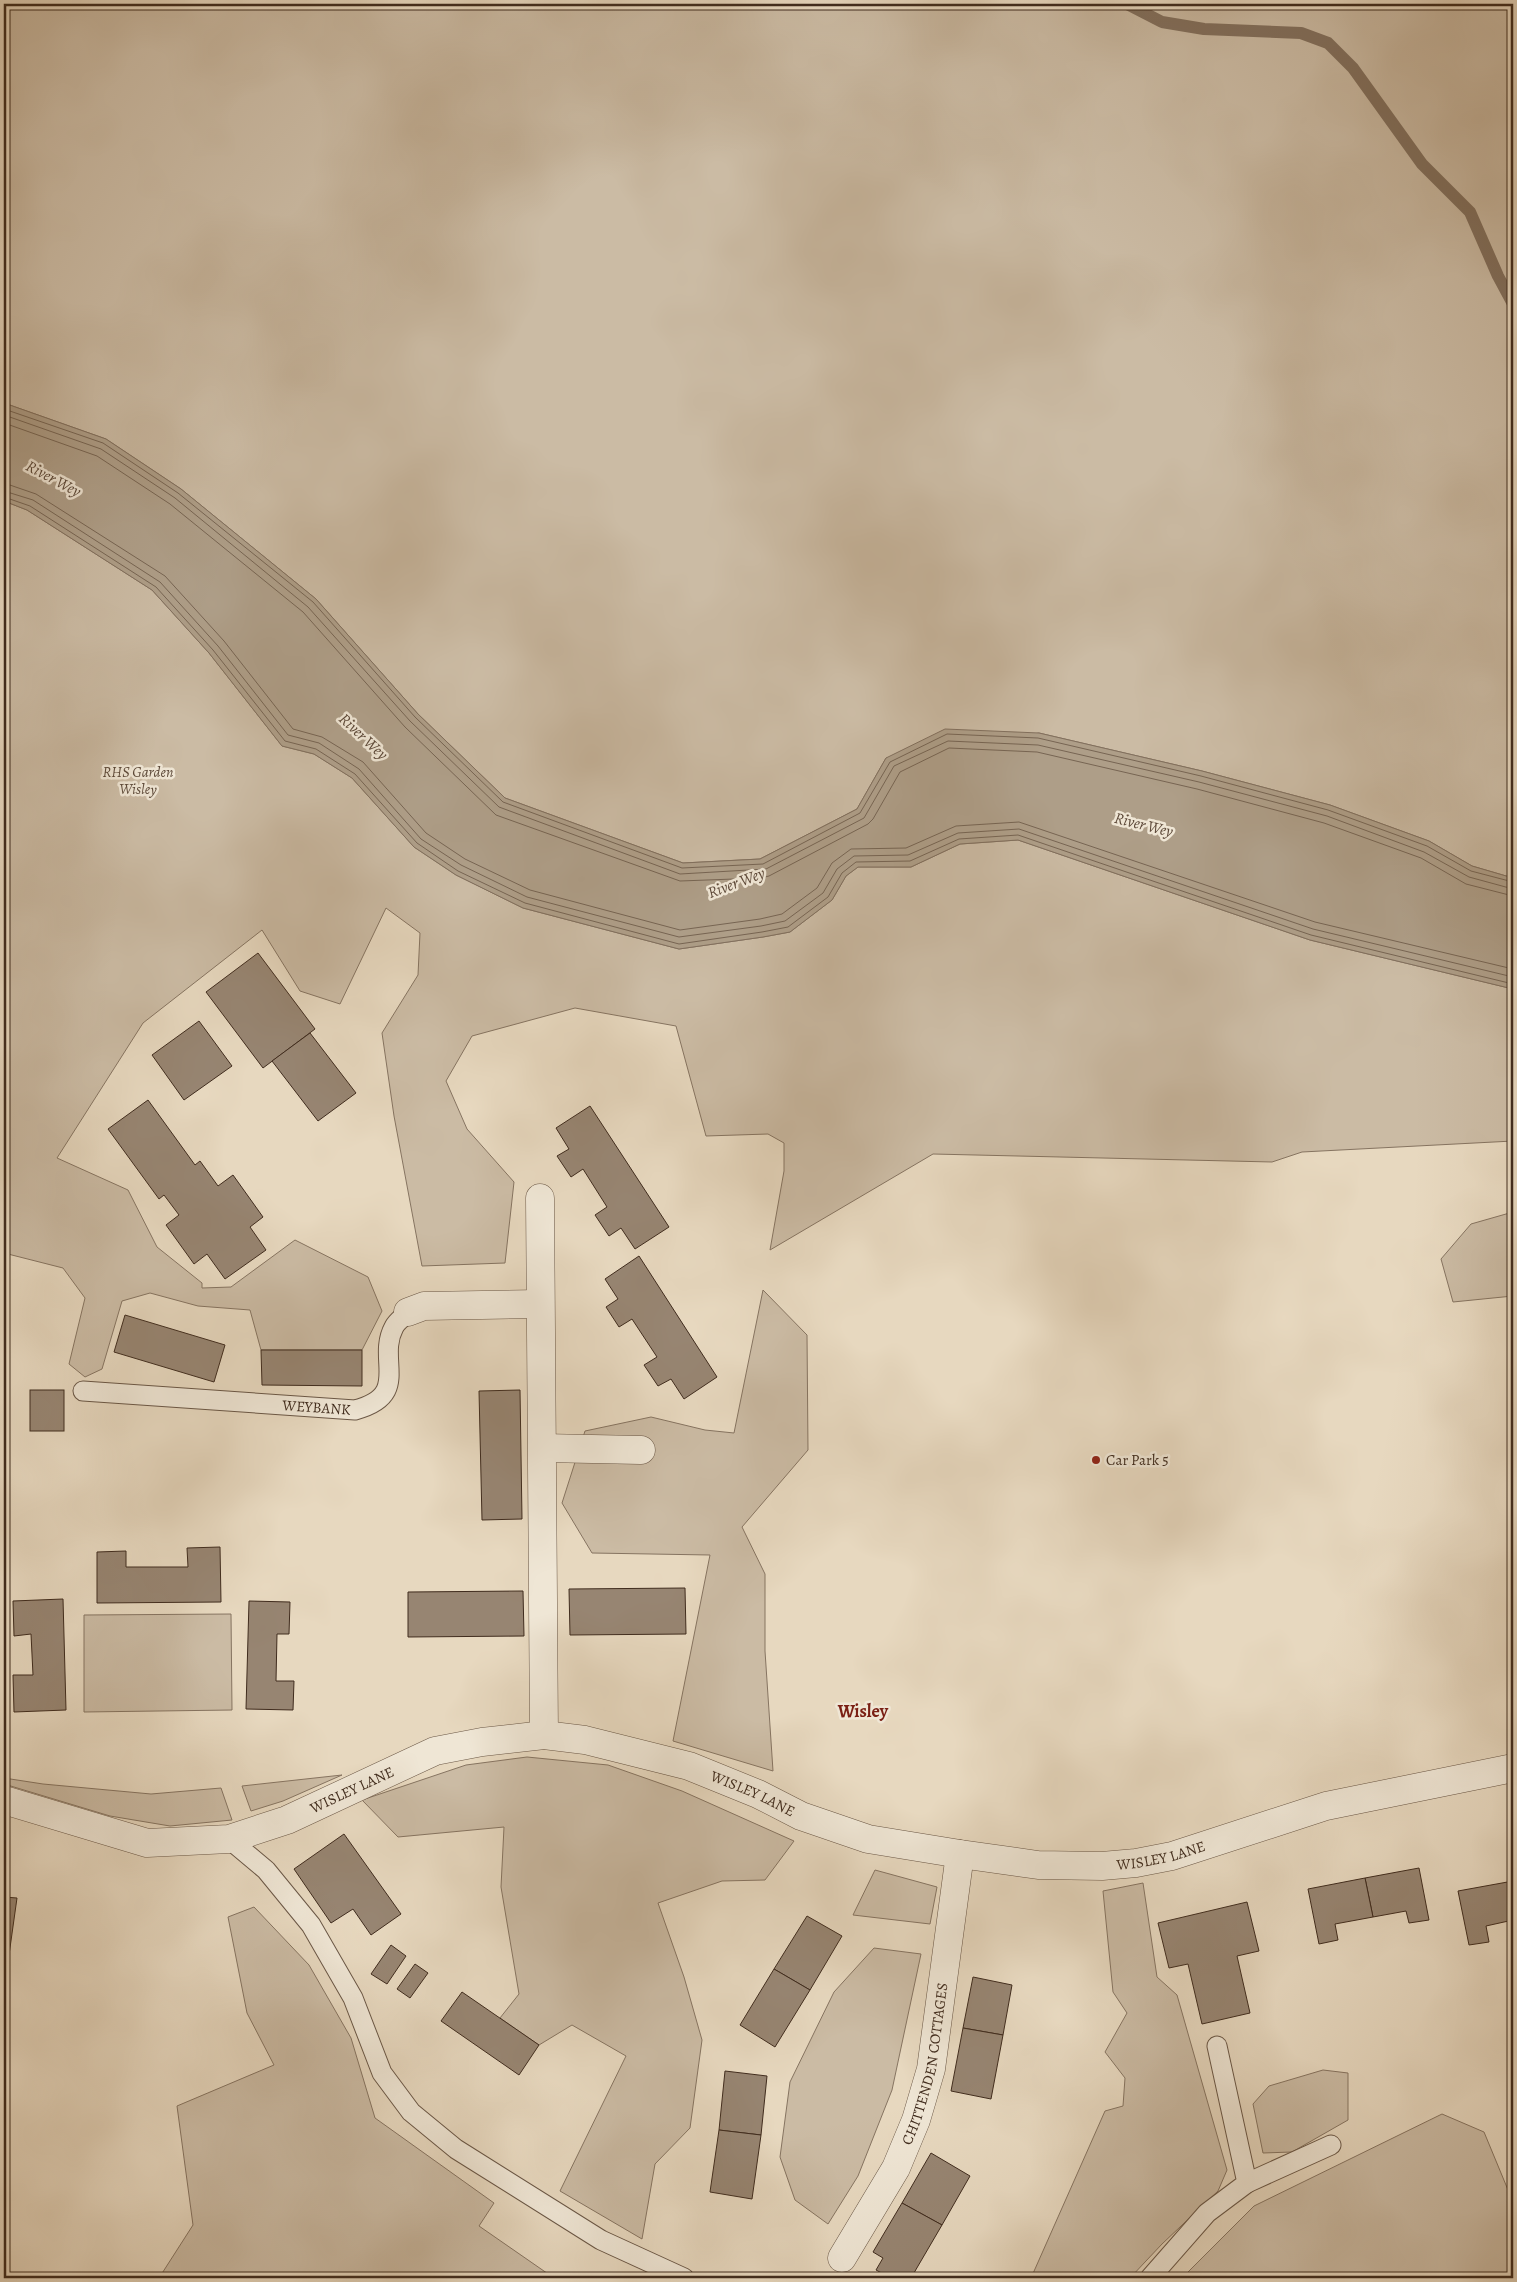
<svg xmlns="http://www.w3.org/2000/svg" width="1517" height="2282" font-family="Alegreya,serif">
<style>
.green{fill:#cbbba4;stroke:#867461}
.water{fill:#ae9e88;stroke:#82705e}
.lines{fill:none;stroke-linecap:round;stroke-linejoin:round}
.shore{stroke:#776553;stroke-width:1}
.stream{stroke:#82705e;stroke-width:12}
.building{fill:#978572;stroke:#402c1e}
.lane-casing{stroke:#6a5746;stroke-width:21}
.street-casing{stroke:#6a5746;stroke-width:29}
.lane{stroke:#efe6d5;stroke-width:19}
.street{stroke:#efe6d5;stroke-width:28}
.poi-dot{fill:#8f2418;stroke:#efe6d5;stroke-width:2}
.labels{text-anchor:middle;stroke-width:5;stroke-linejoin:round;paint-order:stroke}
.park-label{font-size:15px;font-style:italic;fill:#5c4939;stroke:#efe6d5}
.street-label{font-size:15px;fill:#402c1e;stroke:#efe6d5}
.poi-label{font-size:15px;fill:#402c1e;stroke:#efe6d5;text-anchor:start}
.water-label{font-size:16px;font-style:italic;fill:#5c4838;stroke:#efe6d5}
.quarter-label{font-size:18px;font-weight:bold;fill:#7a1f14;stroke:#efe6d5}
</style>
<rect width="100%" height="100%" fill="#e7d8bf"/>
<filter id="stains"><feTurbulence type="fractalNoise" baseFrequency=".004" numOctaves="4"/><feColorMatrix values="0 0 0 0 .2 0 0 0 0 .09 0 0 0 0 .02 0 0 0 .5 -.17"/></filter>
<radialGradient id="worn" r=".72"><stop offset=".6" stop-color="#630" stop-opacity="0"/><stop offset="1" stop-color="#630" stop-opacity=".3"/></radialGradient>
<!-- green -->
<g class="green">
<path d="M 4,4 L 1513,4 L 1513,878 L 1472,866 L 1429,841 L 1330,805 L 1202,771 L 1039,733 L 886,758 L 857,809 L 760,859 L 683,863 L 505,798 L 418,714 L 316,599 L 181,489 L 106,439 L 4,403 Z"/>
<path d="M 4,501 L 27,510 L 152,590 L 209,653 L 282,746 L 314,754 L 352,778 L 414,847 L 456,875 L 523,908 L 679,949 L 763,937 L 790,932 L 832,900 L 846,876 L 858,867 L 911,867 L 960,844 L 1018,840 L 1310,940 L 1513,989 L 1513,1141 L 1302,1152 L 1272,1162 L 933,1154 L 770,1250 L 784,1171 L 784,1143 L 768,1134 L 706,1136 L 676,1026 L 575,1008 L 472,1036 L 446,1081 L 467,1129 L 514,1182 L 505,1263 L 422,1266 L 394,1116 L 382,1033 L 418,975 L 420,933 L 386,908 L 340,1004 L 300,991 L 262,930 L 143,1023 L 57,1158 L 128,1190 L 157,1247 L 202,1283 L 202,1288 L 231,1287 L 295,1240 L 368,1277 L 382,1311 L 362,1350 L 261,1350 L 250,1310 L 198,1306 L 150,1293 L 122,1301 L 102,1369 L 85,1377 L 69,1364 L 85,1298 L 63,1268 L 4,1253 Z"/>
<path d="M 1513,1212 L 1513,1296 L 1453,1302 L 1441,1259 L 1471,1224 Z"/>
<path d="M 763,1290 L 807,1335 L 808,1450 L 742,1527 L 765,1574 L 765,1651 L 773,1771 L 673,1741 L 710,1555 L 592,1553 L 562,1503 L 585,1431 L 651,1417 L 705,1430 L 734,1433 Z"/>
<path d="M 231,1614 L 232,1710 L 84,1712 L 84,1615 Z"/>
<path d="M 527,1757 L 608,1765 L 682,1791 L 794,1841 L 765,1880 L 722,1881 L 658,1903 L 684,1977 L 702,2040 L 690,2128 L 655,2164 L 642,2239 L 560,2191 L 626,2056 L 572,2025 L 539,2045 L 500,2018 L 519,1994 L 501,1887 L 504,1827 L 398,1837 L 362,1800 L 466,1765 Z"/>
<path d="M 342,1775 L 283,1801 L 251,1811 L 242,1786 Z"/>
<path d="M 4,1778 L 43,1784 L 151,1794 L 221,1788 L 232,1820 L 170,1826 L 110,1816 L 4,1784 Z"/>
<path d="M 875,1870 L 937,1887 L 930,1924 L 853,1915 Z"/>
<path d="M 1143,1883 L 1157,1977 L 1177,1995 L 1227,2170 L 1218,2191 L 1162,2244 L 1130,2278 L 1031,2278 L 1105,2111 L 1123,2106 L 1125,2078 L 1105,2052 L 1127,2013 L 1113,1992 L 1103,1891 Z"/>
<path d="M 254,1907 L 309,1965 L 351,2038 L 375,2118 L 494,2203 L 479,2226 L 554,2278 L 159,2278 L 193,2225 L 177,2106 L 274,2065 L 247,2013 L 228,1917 Z"/>
<path d="M 874,1948 L 921,1954 L 892,2090 L 858,2176 L 828,2224 L 795,2200 L 780,2157 L 790,2082 L 834,1992 Z"/>
<path d="M 1323,2070 L 1348,2073 L 1348,2120 L 1292,2152 L 1263,2153 L 1253,2104 L 1269,2086 Z"/>
<path d="M 1442,2114 L 1484,2132 L 1513,2202 L 1513,2278 L 1182,2278 L 1254,2206 Z"/>
</g>
<!-- water -->
<path class="water" d="M 4,403 L 106,439 L 181,489 L 316,599 L 418,714 L 505,798 L 683,863 L 760,859 L 857,809 L 886,758 L 945,729 L 1039,733 L 1202,771 L 1330,805 L 1429,841 L 1472,866 L 1513,878 L 1513,989 L 1310,940 L 1018,840 L 960,844 L 911,867 L 858,867 L 846,876 L 832,900 L 790,932 L 763,937 L 679,949 L 523,908 L 456,875 L 414,847 L 352,778 L 314,754 L 282,746 L 209,653 L 152,590 L 27,510 L 4,501 Z"/>
<g class="lines">
<!-- shore -->
<g class="shore">
<path d="M 4,409 L 103,443 L 178,493 L 313,602 L 415,717 L 503,802 L 682,868 L 763,864 L 860,813 L 890,762 L 947,734 L 1038,738 L 1201,776 L 1328,810 L 1427,846 L 1471,871 L 1513,882"/>
<path d="M 4,415 L 101,449 L 175,498 L 308,607 L 410,721 L 499,807 L 680,874 L 766,869 L 864,818 L 894,766 L 948,741 L 1038,745 L 1199,782 L 1327,816 L 1424,852 L 1469,877 L 1513,889"/>
<path d="M 4,423 L 97,456 L 170,504 L 303,612 L 405,727 L 496,815 L 680,881 L 761,878 L 769,876 L 868,824 L 873,819 L 900,772 L 949,748 L 1037,752 L 1197,789 L 1324,823 L 1421,858 L 1466,884 L 1513,896"/>
<path d="M 4,483 L 36,494 L 165,576 L 224,641 L 293,729 L 322,737 L 363,762 L 426,833 L 465,859 L 530,890 L 680,930 L 760,919 L 782,914 L 817,888 L 832,863 L 851,849 L 906,848 L 956,826 L 1019,822 L 1315,922 L 1513,969"/>
<path d="M 4,491 L 33,500 L 160,582 L 218,646 L 288,735 L 319,743 L 359,769 L 421,839 L 461,865 L 527,897 L 679,937 L 761,926 L 785,921 L 823,893 L 837,869 L 854,856 L 908,855 L 958,833 L 1019,829 L 1313,929 L 1513,977"/>
<path d="M 4,497 L 30,506 L 156,587 L 213,650 L 285,741 L 316,749 L 355,774 L 417,843 L 458,871 L 525,903 L 679,944 L 762,932 L 788,927 L 828,897 L 842,873 L 856,862 L 910,861 L 959,839 L 1018,835 L 1311,935 L 1513,984"/>
</g>
<!-- stream -->
<path class="stream" d="M 1127,4 L 1162,22 L 1204,29 L 1301,33 L 1328,43 L 1353,68 L 1422,164 L 1470,212 L 1498,276 L 1513,304"/>
</g>
<!-- building -->
<g class="building">
<path d="M 258,953 L 315,1029 L 263,1068 L 206,992 Z"/>
<path d="M 199,1021 L 232,1066 L 184,1100 L 152,1055 Z"/>
<path d="M 310,1033 L 356,1093 L 318,1121 L 272,1061 Z"/>
<path d="M 148,1100 L 195,1165 L 200,1161 L 218,1186 L 233,1175 L 263,1217 L 250,1227 L 266,1250 L 225,1279 L 207,1254 L 194,1264 L 166,1225 L 179,1215 L 164,1195 L 159,1199 L 108,1129 Z"/>
<path d="M 590,1106 L 669,1227 L 635,1249 L 621,1228 L 609,1236 L 595,1215 L 607,1207 L 583,1169 L 571,1177 L 557,1156 L 569,1149 L 556,1128 Z"/>
<path d="M 639,1256 L 717,1377 L 684,1399 L 671,1379 L 658,1386 L 644,1365 L 657,1357 L 632,1319 L 619,1327 L 606,1307 L 618,1299 L 605,1279 Z"/>
<path d="M 125,1315 L 225,1345 L 214,1382 L 114,1352 Z"/>
<path d="M 261,1350 L 362,1350 L 362,1386 L 262,1385 Z"/>
<rect x="30" y="1390" width="34" height="41"/>
<path d="M 520,1390 L 522,1519 L 482,1520 L 479,1391 Z"/>
<path d="M 220,1547 L 221,1602 L 97,1603 L 97,1552 L 126,1551 L 126,1567 L 188,1567 L 187,1548 Z"/>
<path d="M 685,1588 L 686,1634 L 570,1635 L 569,1589 Z"/>
<path d="M 523,1591 L 524,1636 L 408,1637 L 408,1592 Z"/>
<path d="M 63,1599 L 66,1710 L 14,1712 L 13,1675 L 33,1675 L 31,1634 L 14,1636 L 13,1601 Z"/>
<path d="M 249,1601 L 290,1602 L 289,1634 L 277,1634 L 276,1681 L 294,1681 L 293,1710 L 246,1709 Z"/>
<path d="M 344,1834 L 401,1914 L 371,1935 L 353,1909 L 331,1923 L 294,1869 Z"/>
<path d="M 1419,1868 L 1429,1920 L 1409,1923 L 1406,1911 L 1373,1917 L 1365,1878 Z"/>
<path d="M 1365,1878 L 1373,1917 L 1335,1924 L 1338,1940 L 1319,1944 L 1308,1889 Z"/>
<path d="M 1513,1881 L 1513,1920 L 1486,1926 L 1489,1942 L 1469,1945 L 1458,1891 Z"/>
<path d="M 4,1897 L 17,1898 L 8,1962 L 4,1961 Z"/>
<path d="M 1247,1902 L 1259,1951 L 1237,1956 L 1250,2013 L 1202,2024 L 1188,1964 L 1169,1968 L 1158,1923 Z"/>
<path d="M 807,1916 L 842,1936 L 810,1990 L 774,1969 Z"/>
<path d="M 391,1945 L 406,1956 L 387,1984 L 371,1974 Z"/>
<path d="M 415,1964 L 428,1973 L 410,1998 L 397,1989 Z"/>
<path d="M 774,1969 L 810,1990 L 775,2047 L 740,2025 Z"/>
<path d="M 973,1977 L 1012,1985 L 1003,2035 L 963,2028 Z"/>
<path d="M 462,1992 L 539,2045 L 519,2075 L 441,2021 Z"/>
<path d="M 963,2028 L 1003,2035 L 991,2099 L 951,2091 Z"/>
<path d="M 725,2071 L 767,2076 L 761,2135 L 719,2130 Z"/>
<path d="M 719,2130 L 761,2135 L 752,2199 L 710,2192 Z"/>
<path d="M 931,2153 L 970,2176 L 942,2225 L 902,2203 Z"/>
<path d="M 902,2203 L 942,2225 L 911,2278 L 891,2278 L 876,2270 L 883,2258 L 873,2252 Z"/>
</g>
<g class="lines">
<!-- lane casing -->
<g class="lane-casing">
<g id="lane">
<path id="s1" d="M 83,1391 L 355,1410 C 412,1395 376,1360 394,1327 C 397,1321 404,1317 408,1312"/>
<path d="M 229,1839 L 266,1870 L 311,1925 L 353,1998 L 382,2073 L 411,2112 L 456,2149 L 601,2240 L 684,2278"/>
<path d="M 1247,2183 L 1331,2145"/>
<path d="M 1150,2278 L 1207,2213 L 1247,2183 L 1217,2046"/>
</g>
</g>
<!-- street casing -->
<g class="street-casing">
<g id="street">
<path d="M 540,1198 L 544,1735"/>
<path d="M 408,1312 L 424,1306 L 539,1304"/>
<path d="M 543,1448 L 641,1450"/>
<path id="s2" d="M 4,1800 L 147,1843 L 229,1839 L 287,1820 L 435,1751 L 482,1742 L 544,1735 L 585,1740 L 689,1766 L 758,1794 L 801,1816 L 868,1839 L 960,1854 L 1038,1865 L 1102,1866 L 1136,1863 L 1172,1856 L 1326,1806 L 1513,1768"/>
<path id="s3" d="M 842,2258 L 896,2168 L 916,2120 L 931,2069 L 960,1854"/>
</g>
</g>
<!-- lane -->
<use href="#lane" class="lane"/>
<!-- street -->
<use href="#street" class="street"/>
</g>
<!-- markers -->
<circle class="poi-dot" cx="1096" cy="1460" r="5"/>
<g class="labels">
<!-- park labels -->
<g class="park-label">
<text x="138" y="777">RHS Garden<tspan x="138" dy="17">Wisley</tspan></text>
</g>
<!-- street labels -->
<g class="street-label">
<text dy="5" stroke="none"><textPath href="#s1" startOffset="234">WEYBANK</textPath></text>
<text dy="5" stroke="none"><textPath href="#s2" startOffset="364">WISLEY LANE</textPath></text>
<text dy="5" stroke="none"><textPath href="#s2" startOffset="784">WISLEY LANE</textPath></text>
<text dy="5" stroke="none"><textPath href="#s2" startOffset="1204">WISLEY LANE</textPath></text>
<text dy="5" stroke="none"><textPath href="#s3" startOffset="214">CHITTENDEN COTTAGES</textPath></text>
</g>
<!-- poi labels -->
<g class="poi-label">
<text x="1106" y="1465">Car Park 5</text>
</g>
<!-- water labels -->
<g class="water-label">
<text transform="translate(54 478) rotate(28)" y="6">River Wey</text>
<text transform="translate(364 736) rotate(43)" y="6">River Wey</text>
<text transform="translate(1144 824) rotate(14)" y="6">River Wey</text>
<text transform="translate(736 882) rotate(-21)" y="6">River Wey</text>
</g>
<!-- quarter labels -->
<g class="quarter-label">
<text x="863" y="1717">Wisley</text>
</g>
</g>
<!-- margin -->
<rect width="1517" height="2282" fill="none" stroke="#e7d8bf" stroke-width="20"/>
<rect x="5" y="5" width="1507" height="2272" fill="none" stroke="#402c1e" stroke-width="2.5"/>
<rect x="10" y="10" width="1497" height="2262" fill="none" stroke="#402c1e"/>
<rect width="100%" height="100%" filter="url(#stains)"/>
<rect width="100%" height="100%" fill="url(#worn)"/>
</svg>
